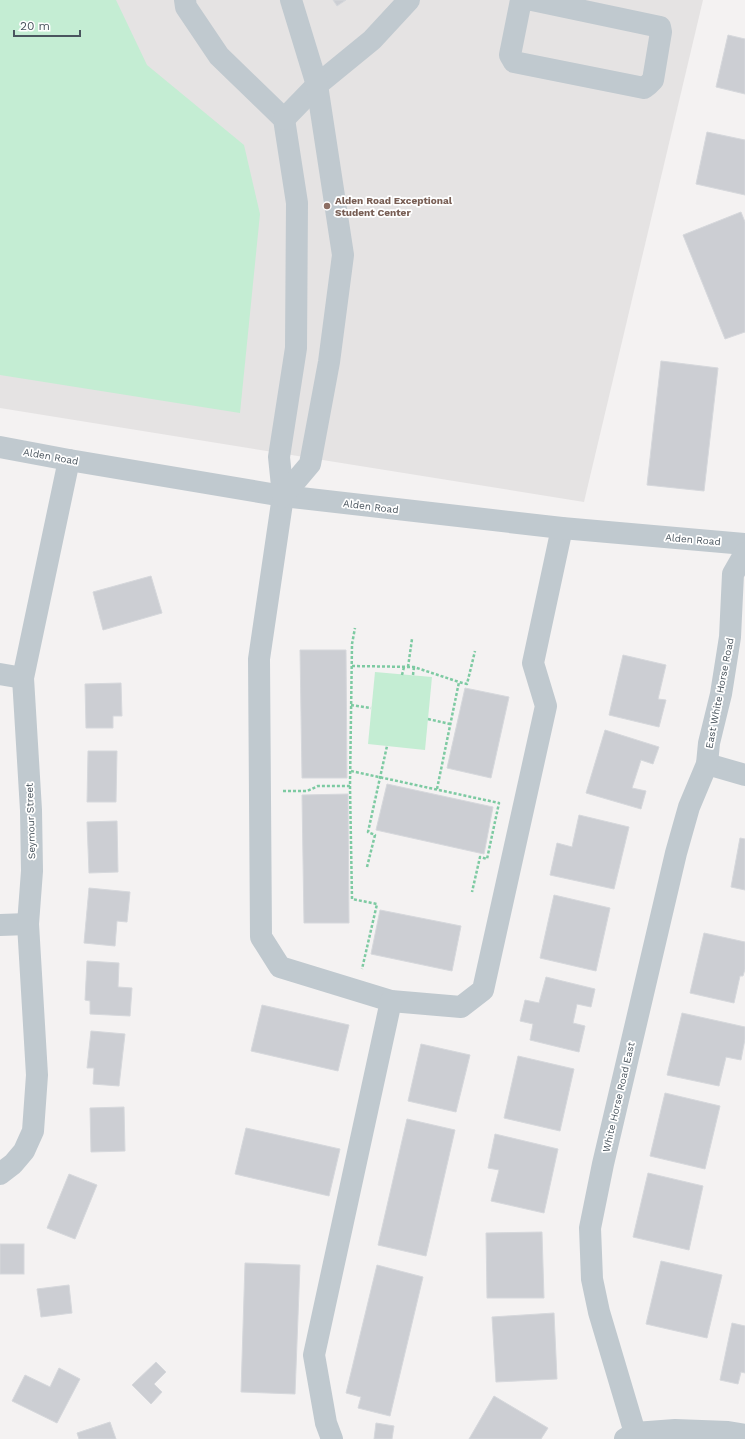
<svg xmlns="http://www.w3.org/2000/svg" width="745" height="1439" font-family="'Work Sans',sans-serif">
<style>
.education{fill:#e5e3e3}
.green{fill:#c4edd3}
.building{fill:#ccced3;stroke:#d6d8dc}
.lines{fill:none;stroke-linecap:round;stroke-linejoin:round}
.path{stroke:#7dcaa2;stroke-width:2.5;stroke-dasharray:3 2;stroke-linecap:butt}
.minor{stroke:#c0c9cf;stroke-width:22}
.education-dot{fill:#8d6e63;stroke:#fff;stroke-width:1.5}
.labels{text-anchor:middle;stroke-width:3.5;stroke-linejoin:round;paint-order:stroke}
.education-label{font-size:10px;font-weight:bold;fill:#785e54;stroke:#fff;text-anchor:start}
.street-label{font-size:10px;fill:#4a555e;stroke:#fff}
</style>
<rect width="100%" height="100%" fill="#f4f2f2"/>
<!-- education -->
<path class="education" d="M 0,0 L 703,0 L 584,502 L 0,408 Z"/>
<!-- green -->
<g class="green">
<path d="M 0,0 L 116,0 L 147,65 L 244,145 L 260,214 L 240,413 L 0,375 Z"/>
<path d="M 375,672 L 432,677 L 425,750 L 368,744 Z"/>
</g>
<!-- building -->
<g class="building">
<path d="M 333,0 L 346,0 L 337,6 Z"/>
<path d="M 728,35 L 745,39 L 745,94 L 716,87 Z"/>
<path d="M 707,132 L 745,140 L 745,195 L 696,184 Z"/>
<path d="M 741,212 L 745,222 L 745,332 L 725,339 L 683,235 Z"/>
<path d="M 661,361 L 718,368 L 704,491 L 647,485 Z"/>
<path d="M 151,576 L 162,613 L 103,630 L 93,592 Z"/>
<path d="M 300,650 L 346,650 L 347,778 L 302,778 Z"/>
<path d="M 623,655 L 666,665 L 658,699 L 666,700 L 659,727 L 609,715 Z"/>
<path d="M 121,683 L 122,716 L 113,716 L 113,728 L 86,728 L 85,684 Z"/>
<path d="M 465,688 L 509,697 L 491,778 L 447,768 Z"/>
<path d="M 605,730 L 659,747 L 653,764 L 641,760 L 632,788 L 646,791 L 641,809 L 586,793 Z"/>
<path d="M 88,751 L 117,751 L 116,802 L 87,802 Z"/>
<path d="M 387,784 L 493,807 L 484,854 L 376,830 Z"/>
<path d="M 348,794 L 349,923 L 304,923 L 302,795 Z"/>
<path d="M 579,815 L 629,827 L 614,889 L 550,875 L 557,843 L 572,847 Z"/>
<path d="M 117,821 L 118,872 L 89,873 L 87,822 Z"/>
<path d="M 740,838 L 745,839 L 745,890 L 731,887 Z"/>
<path d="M 89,888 L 130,892 L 127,922 L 117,921 L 115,946 L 84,943 Z"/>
<path d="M 554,895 L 610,908 L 596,971 L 540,958 Z"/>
<path d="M 380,910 L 461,926 L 452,971 L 371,954 Z"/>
<path d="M 704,933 L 745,942 L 745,969 L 743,976 L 740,976 L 734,1003 L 690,993 Z"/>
<path d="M 87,961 L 119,963 L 118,987 L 132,988 L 130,1016 L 90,1014 L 90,1001 L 85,1000 Z"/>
<path d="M 546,977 L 595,989 L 591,1007 L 577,1004 L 573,1023 L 585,1026 L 579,1052 L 530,1040 L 533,1024 L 520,1021 L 525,1000 L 539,1003 Z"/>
<path d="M 262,1005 L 349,1025 L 338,1071 L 251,1051 Z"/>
<path d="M 682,1013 L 745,1027 L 745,1039 L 741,1060 L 726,1057 L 719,1086 L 667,1075 Z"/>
<path d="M 91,1031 L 125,1034 L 119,1086 L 93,1084 L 94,1068 L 87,1068 Z"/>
<path d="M 421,1044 L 470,1055 L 456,1112 L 408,1101 Z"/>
<path d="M 518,1056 L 574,1069 L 560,1131 L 504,1118 Z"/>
<path d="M 665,1093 L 720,1106 L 705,1169 L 650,1156 Z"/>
<path d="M 124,1107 L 125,1151 L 91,1152 L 90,1108 Z"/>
<path d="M 407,1119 L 455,1130 L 426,1256 L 378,1245 Z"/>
<path d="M 246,1128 L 340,1149 L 329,1196 L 235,1174 Z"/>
<path d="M 495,1134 L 558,1149 L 544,1213 L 491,1201 L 499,1170 L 488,1168 Z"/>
<path d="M 648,1173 L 703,1186 L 689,1250 L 633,1237 Z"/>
<path d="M 69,1174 L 97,1185 L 75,1239 L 47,1228 Z"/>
<path d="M 542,1232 L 544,1298 L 487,1298 L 486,1233 Z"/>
<rect x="0" y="1244" width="24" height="30"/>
<path d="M 661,1261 L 722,1275 L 707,1338 L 646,1324 Z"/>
<path d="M 245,1263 L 300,1265 L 295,1394 L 241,1392 Z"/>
<path d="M 377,1265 L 423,1277 L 390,1416 L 358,1408 L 361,1397 L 346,1393 Z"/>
<path d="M 69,1285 L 72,1313 L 41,1317 L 37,1289 Z"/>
<path d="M 554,1313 L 557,1379 L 496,1382 L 492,1317 Z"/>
<path d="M 732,1323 L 745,1326 L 745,1373 L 741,1372 L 738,1384 L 720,1380 Z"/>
<path d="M 156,1362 L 166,1372 L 154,1384 L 162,1392 L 151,1404 L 132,1385 Z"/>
<path d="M 59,1368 L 80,1379 L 57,1423 L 12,1401 L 25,1375 L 50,1387 Z"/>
<path d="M 494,1396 L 548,1428 L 541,1439 L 469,1439 Z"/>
<path d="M 110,1422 L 116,1439 L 79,1439 L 77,1433 Z"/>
<path d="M 376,1423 L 394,1426 L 392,1439 L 374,1439 Z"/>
</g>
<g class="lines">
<!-- path -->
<g class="path">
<path d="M 352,666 L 414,667 L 459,682"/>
<path d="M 408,667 L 412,639"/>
<path d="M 402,675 L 404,667"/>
<path d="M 413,675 L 414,667"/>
<path d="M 351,705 L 371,708"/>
<path d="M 428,719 L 450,724"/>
<path d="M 351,771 L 499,803 L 487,859 L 480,857 L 472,892"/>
<path d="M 350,786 L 352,899 L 377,904 L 362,969"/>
<path d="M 437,789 L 459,682 L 467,684 L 475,651"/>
<path d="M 283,791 L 307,791 L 318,786 L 350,786 L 352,644 L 355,628"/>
<path d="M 367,867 L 375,835 L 368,832 L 387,746"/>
</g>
<!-- minor -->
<g class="minor">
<path d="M 185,0 L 186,7 L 219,56 L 284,119 L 297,203 L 296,348 L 279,457 L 283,496 L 259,659 L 261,937 L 280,967 L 391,1001 L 461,1007 L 483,990 L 546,706 L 533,663 L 562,528"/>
<path d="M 521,0 L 510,55 L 514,62 L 644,88 L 648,85 L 653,80 L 661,32 L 660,27 L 532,0"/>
<path d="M 284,119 L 317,85 L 372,40 L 409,0"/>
<path d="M 0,447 L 69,460 L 283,496 L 562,528 L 745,544"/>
<path d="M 283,496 L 310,464 L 329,362 L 343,255 L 317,85 L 291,0"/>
<path d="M 0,674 L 23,678"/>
<path d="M 707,764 L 745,775"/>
<path d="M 0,925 L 28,924"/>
<path d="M 0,1174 L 13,1164 L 24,1151 L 33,1131 L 37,1075 L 28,924 L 32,871 L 31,810 L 23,678 L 69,460"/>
<path d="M 635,1433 L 599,1312 L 592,1279 L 590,1228 L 603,1164 L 676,853 L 689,807 L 707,764 L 709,743 L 721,694 L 730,637 L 733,574 L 745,553"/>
<path d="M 332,1439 L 326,1423 L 314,1355 L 391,1001"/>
<path d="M 625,1439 L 635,1433 L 675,1430 L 728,1432 L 745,1435"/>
</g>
</g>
<!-- markers -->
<circle class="education-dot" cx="327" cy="206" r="4"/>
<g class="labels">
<!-- education labels -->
<g class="education-label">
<text x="335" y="204">Alden Road Exceptional<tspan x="335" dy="12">Student Center</tspan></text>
</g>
<!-- street labels -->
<g class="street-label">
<text transform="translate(51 456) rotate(10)" y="4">Alden Road</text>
<text transform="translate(371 506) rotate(7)" y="4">Alden Road</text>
<text transform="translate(693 539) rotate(5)" y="4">Alden Road</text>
<text transform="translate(719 693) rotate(-79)" y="4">East White Horse Road</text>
<text transform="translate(30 821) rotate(-92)" y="4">Seymour Street</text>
<text transform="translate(618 1097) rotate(-77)" y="4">White Horse Road East</text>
</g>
</g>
<!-- scale -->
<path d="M14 30v6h66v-6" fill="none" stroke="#4a555e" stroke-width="2"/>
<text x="20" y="30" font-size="12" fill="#4a555e" stroke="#ffffff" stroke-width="3" paint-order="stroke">20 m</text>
</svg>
